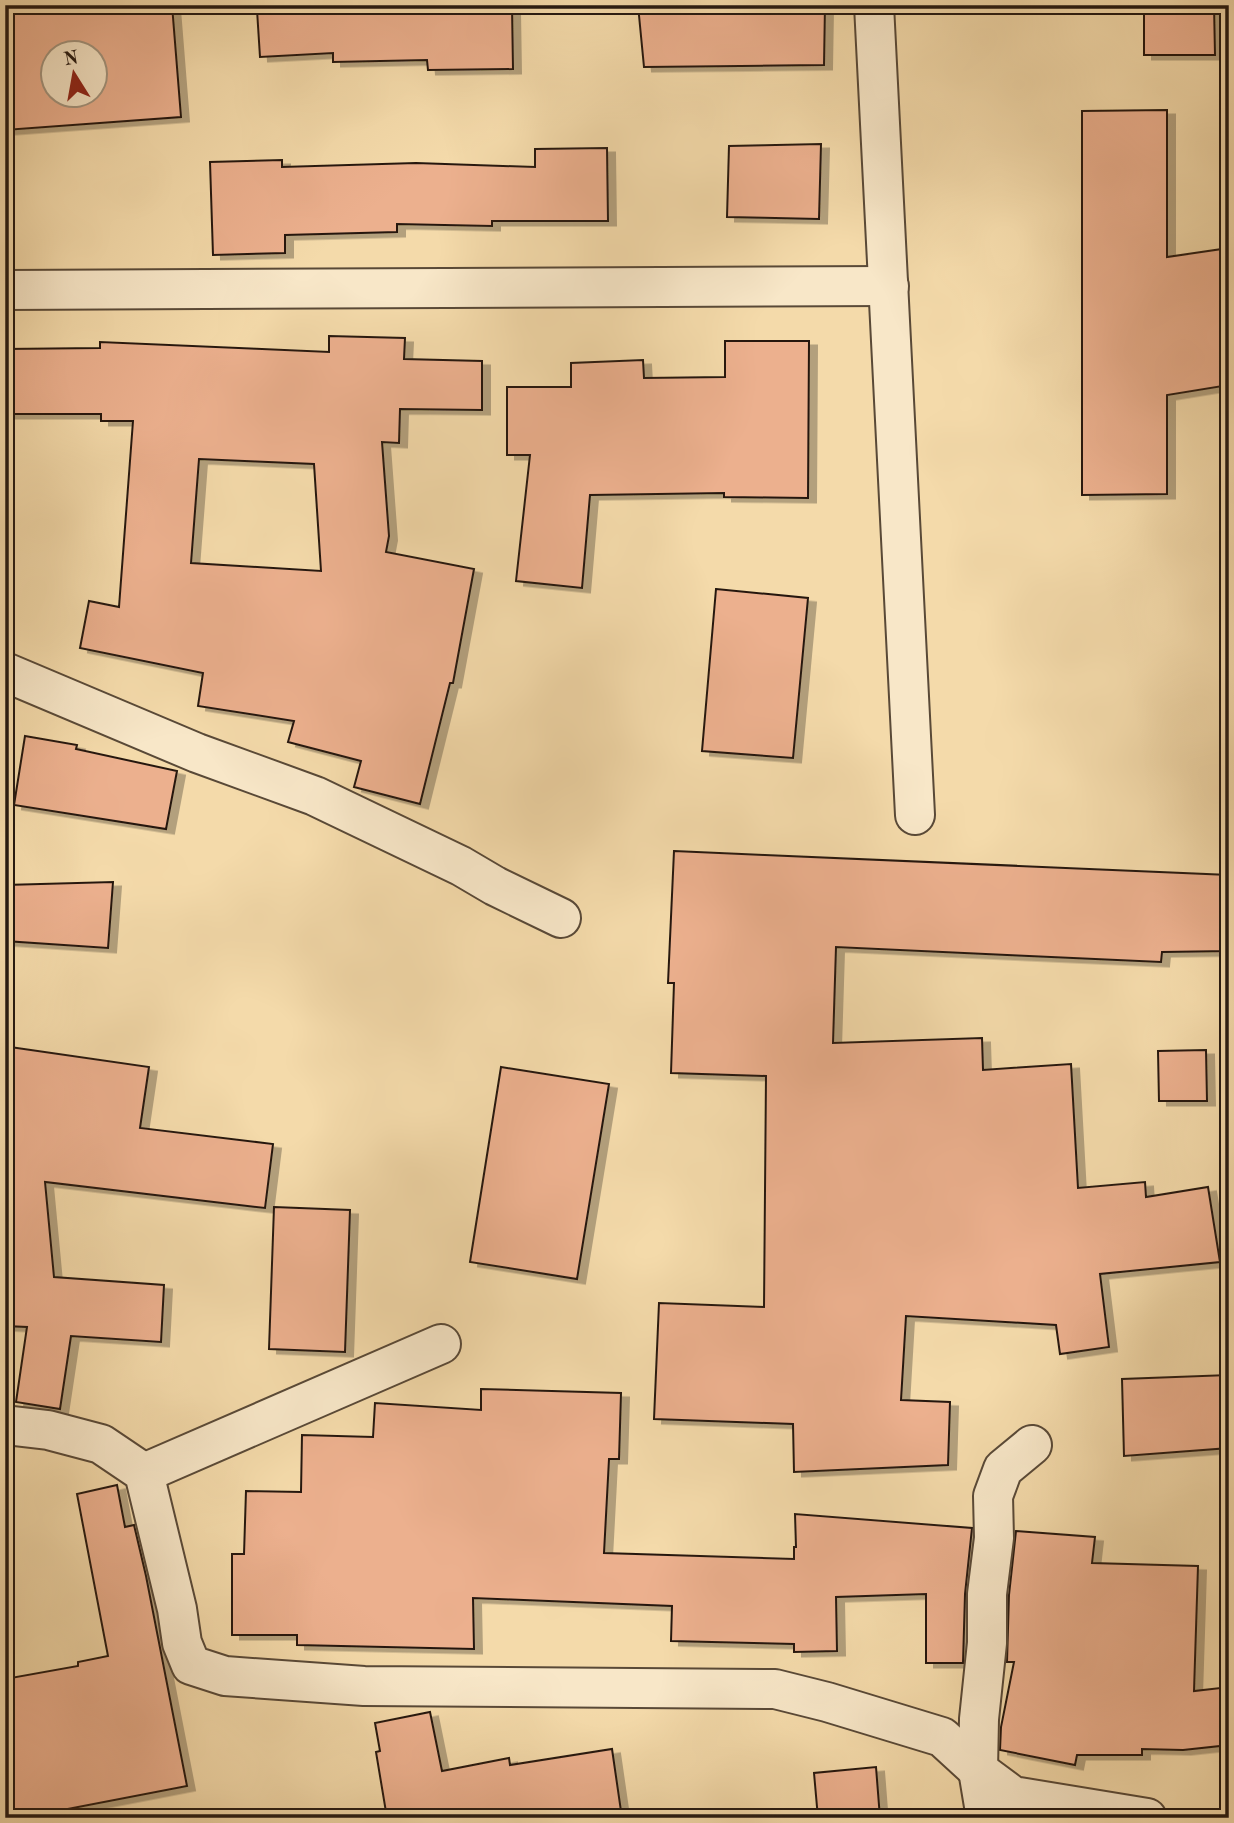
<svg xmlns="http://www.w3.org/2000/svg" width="1234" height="1823" font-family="'Old Standard TT',serif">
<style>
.building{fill:#ecb08e;stroke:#251911;stroke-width:2;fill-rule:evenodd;filter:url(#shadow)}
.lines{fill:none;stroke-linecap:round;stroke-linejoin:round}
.street-casing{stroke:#594937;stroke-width:42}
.street{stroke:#f8e7c8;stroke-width:38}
</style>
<defs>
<filter id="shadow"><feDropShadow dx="8" dy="4.5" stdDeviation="0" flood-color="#0004"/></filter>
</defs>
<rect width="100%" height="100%" fill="#f4daaa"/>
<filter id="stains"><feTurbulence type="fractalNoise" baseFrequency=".00286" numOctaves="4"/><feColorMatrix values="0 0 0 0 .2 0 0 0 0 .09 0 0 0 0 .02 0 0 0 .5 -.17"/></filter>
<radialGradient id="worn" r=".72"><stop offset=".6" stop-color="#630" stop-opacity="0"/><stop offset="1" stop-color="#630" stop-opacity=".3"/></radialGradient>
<!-- building -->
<g class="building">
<path d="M 5,5 L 172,5 L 181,117 L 5,130 ZM 52,52 L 94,52 L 94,94 L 52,94 Z"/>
<path d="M 309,5 L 404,5 L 404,9 L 512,7 L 513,69 L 428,70 L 427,60 L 333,62 L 333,53 L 260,57 L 257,10 Z"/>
<path d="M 638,5 L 825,5 L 824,65 L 644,67 Z"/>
<path d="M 1144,5 L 1214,5 L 1215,55 L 1144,55 Z"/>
<path d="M 1167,110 L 1167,257 L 1229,248 L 1229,385 L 1167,395 L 1167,494 L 1082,495 L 1082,111 Z"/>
<path d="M 821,144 L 819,219 L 727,217 L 729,146 Z"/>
<path d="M 607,148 L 608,221 L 492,221 L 492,226 L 397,224 L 397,232 L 285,235 L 285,253 L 213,255 L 210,162 L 282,160 L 282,167 L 416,163 L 535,167 L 535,149 Z"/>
<path d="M 329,336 L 405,338 L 404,359 L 482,361 L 482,410 L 400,409 L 399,443 L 382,442 L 389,536 L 386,552 L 474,569 L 453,683 L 450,683 L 420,804 L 354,787 L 361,761 L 288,742 L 294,721 L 198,706 L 203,673 L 80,648 L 89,601 L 119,607 L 133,421 L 101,421 L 101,414 L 5,414 L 5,349 L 100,348 L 100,342 L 329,352 ZM 199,459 L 314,464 L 321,571 L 191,563 Z"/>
<path d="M 725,341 L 809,341 L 808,498 L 724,497 L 724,493 L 590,495 L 582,588 L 516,581 L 530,455 L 507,455 L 507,387 L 571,387 L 571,363 L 643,360 L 644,378 L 725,377 Z"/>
<path d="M 716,589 L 808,598 L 793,758 L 702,751 Z"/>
<path d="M 25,736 L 77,745 L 76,749 L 177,771 L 166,829 L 14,805 Z"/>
<path d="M 674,851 L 1229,875 L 1229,951 L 1162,952 L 1161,962 L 836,947 L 833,1043 L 982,1038 L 983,1070 L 1071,1064 L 1078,1188 L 1145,1182 L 1146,1197 L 1208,1187 L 1220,1262 L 1100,1274 L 1109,1347 L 1060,1354 L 1056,1325 L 906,1316 L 901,1400 L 950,1402 L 948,1465 L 794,1472 L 793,1424 L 654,1419 L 659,1303 L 764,1307 L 766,1076 L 671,1073 L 674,983 L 668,983 Z"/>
<path d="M 113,882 L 108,948 L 5,941 L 5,885 Z"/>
<path d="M 10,1047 L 149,1067 L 140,1128 L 273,1144 L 265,1208 L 45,1182 L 54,1277 L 164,1285 L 161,1342 L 71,1336 L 60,1409 L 16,1402 L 27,1327 L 5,1326 L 5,1086 L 8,1086 Z"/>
<path d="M 1206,1050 L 1207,1101 L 1159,1101 L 1158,1051 Z"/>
<path d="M 501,1067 L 609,1084 L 577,1279 L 470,1262 Z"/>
<path d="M 274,1207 L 350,1210 L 345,1352 L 269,1349 Z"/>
<path d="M 1229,1375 L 1229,1448 L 1124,1456 L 1122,1379 Z"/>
<path d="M 481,1389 L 621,1393 L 619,1459 L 609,1459 L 604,1553 L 794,1559 L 794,1547 L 796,1547 L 795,1514 L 972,1528 L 965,1594 L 963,1663 L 926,1663 L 926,1594 L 836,1597 L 837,1651 L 794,1652 L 794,1644 L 671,1641 L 672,1606 L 473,1598 L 474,1649 L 297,1645 L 297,1635 L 232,1635 L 232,1554 L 244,1554 L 246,1491 L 301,1492 L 302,1435 L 373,1437 L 375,1403 L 481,1410 Z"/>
<path d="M 117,1485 L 125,1527 L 134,1525 L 146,1576 L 187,1786 L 21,1818 L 5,1818 L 5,1679 L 78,1666 L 78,1662 L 108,1656 L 77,1494 Z"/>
<path d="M 1016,1531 L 1095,1537 L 1092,1563 L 1198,1566 L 1194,1691 L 1229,1687 L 1229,1745 L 1183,1750 L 1142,1749 L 1142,1755 L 1077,1755 L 1075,1765 L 1000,1750 L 1001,1727 L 1014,1662 L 1007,1662 L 1009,1595 Z"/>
<path d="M 430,1712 L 442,1771 L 509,1758 L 510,1765 L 612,1749 L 622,1818 L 387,1818 L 376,1752 L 380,1751 L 375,1723 Z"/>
<path d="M 876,1767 L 880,1818 L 818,1818 L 814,1773 Z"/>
</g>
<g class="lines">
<!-- street casing -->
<g class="street-casing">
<g id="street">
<path d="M 874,5 L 915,815"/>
<path d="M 5,290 L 889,286"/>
<path d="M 5,672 L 197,753 L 315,796 L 461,866 L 495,886 L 561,918"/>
<path d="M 5,1425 L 48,1430 L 101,1444 L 144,1473 L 177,1609 L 182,1643 L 191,1665 L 225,1676 L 364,1686 L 775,1689 L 827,1702 L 942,1737 L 978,1770 L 1013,1796 L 1147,1818"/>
<path d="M 144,1473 L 441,1344"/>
<path d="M 986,1818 L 978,1770 L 979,1719 L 987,1643 L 987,1594 L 994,1538 L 993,1496 L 1003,1469 L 1032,1445"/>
</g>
</g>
<!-- street -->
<use href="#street" class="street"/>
</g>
<!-- margin -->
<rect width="1234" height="1823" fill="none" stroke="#f4daaa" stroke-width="28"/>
<rect x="7" y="7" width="1220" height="1809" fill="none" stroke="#251911" stroke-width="3.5"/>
<rect x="14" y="14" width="1206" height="1795" fill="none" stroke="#251911" stroke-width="2"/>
<!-- north arrow -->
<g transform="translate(74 74) rotate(349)"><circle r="33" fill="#f8e7c8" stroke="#a4957f" stroke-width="2"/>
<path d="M0-5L12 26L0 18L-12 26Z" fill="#8f2418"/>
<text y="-10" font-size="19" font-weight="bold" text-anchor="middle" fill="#251911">N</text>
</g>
<rect width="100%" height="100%" filter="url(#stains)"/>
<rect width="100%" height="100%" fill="url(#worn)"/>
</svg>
